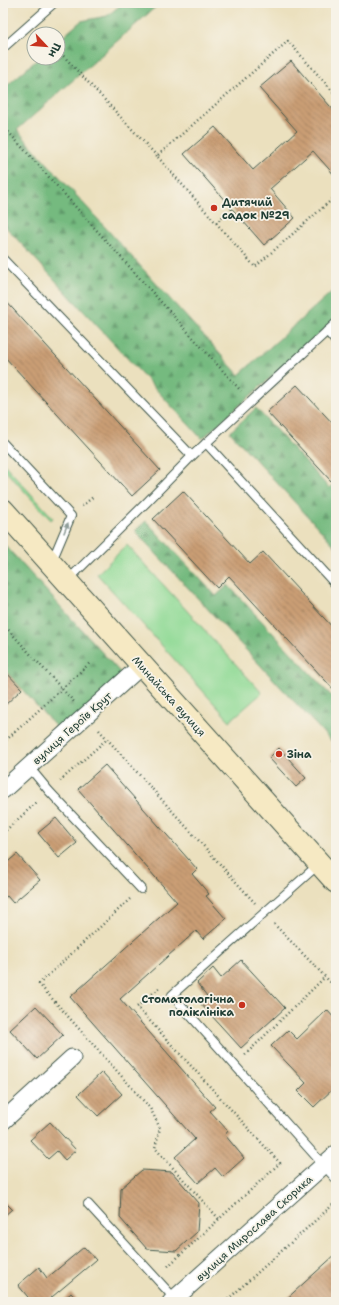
<svg xmlns="http://www.w3.org/2000/svg" width="339" height="1305" font-family="'Shantell Sans',sans-serif">
<style>
.green{fill:#91da96;stroke:#588c65}
.forest{fill:url(#forest-firs);stroke:#4a7c5a}
.building{fill:url(#building-back-hatch)}
.lines{fill:none;stroke-linecap:round;stroke-linejoin:round}
.lane-casing{stroke:#3e5549;stroke-width:10}
.street-casing{stroke:#3e5549;stroke-width:19}
.secondary-casing{stroke:#3e5549;stroke-width:24}
.path{stroke:#3e5549;stroke-width:2.5;stroke-dasharray:1 3;stroke-linecap:butt}
.lane{stroke:#fff;stroke-width:8}
.street{stroke:#fff;stroke-width:17}
.secondary{stroke:#f6e9c3;stroke-width:22}
.oneway{fill:#8f9e9a}
.poi-dot{fill:#c8321e;stroke:#f7f3e8;stroke-width:1.5}
.labels{text-anchor:middle;stroke-width:3.5;stroke-linejoin:round;paint-order:stroke}
.poi-label{font-size:11px;font-weight:bold;fill:#1f3d34;stroke:#f7f3e8;text-anchor:start}
.street-label{font-size:11px;fill:#1f3d34;stroke:#f7f3e8}
</style>
<defs>
<pattern id="forest-firs" width="22" height="20" patternUnits="userSpaceOnUse"><rect width="22" height="20" fill="#74ba7f"/><path d="M5 1l3.5 6h-7zM16 11l3.5 6h-7z" fill="#5f9869"/></pattern>
<pattern id="building-back-hatch" width="6" height="6" patternUnits="userSpaceOnUse"><rect width="6" height="6" fill="#ca9e74"/><path d="M-1 5l2 2M0 0l6 6M5-1l2 2" fill="none" stroke="#a38260"/></pattern>
</defs>
<rect width="100%" height="100%" fill="#f7f3e8"/>
<filter id="ink" filterUnits="userSpaceOnUse"><feTurbulence type="fractalNoise" baseFrequency=".025" numOctaves="2"/><feDisplacementMap in="SourceGraphic" scale="8" xChannelSelector="R" yChannelSelector="G"/><feConvolveMatrix kernelMatrix="1 2 1 2 8 2 1 2 1" color-interpolation-filters="sRGB"/></filter>
<filter id="wash" filterUnits="userSpaceOnUse"><feTurbulence type="fractalNoise" baseFrequency=".012" numOctaves="4" result="noise"/><feDisplacementMap in="SourceGraphic" scale="16" xChannelSelector="R" yChannelSelector="G"/><feGaussianBlur stdDeviation="0.9" result="paint"/><feColorMatrix in="noise" values="0 0 0 0 0 0 0 0 0 0 0 0 0 0 0 0 0 1.4 0 .05"/><feComposite in="paint" operator="in"/></filter>
<g filter="url(#wash)">
<rect width="100%" height="100%" fill="#ebe0be"/>
<!-- green -->
<g class="green">
<path d="M 3,463 L 53,518 L 51,520 L 3,468 Z"/>
<path d="M 127,545 L 262,693 L 230,721 L 97,574 Z"/>
</g>
<!-- forest -->
<g class="forest">
<path d="M 123,3 L 160,3 L 17,130 L 239,375 L 336,288 L 336,319 L 202,439 L 3,224 L 3,89 L 39,58 L 58,58 L 58,41 L 81,21 L 107,16 Z"/>
<path d="M 256,408 L 329,488 L 336,482 L 336,547 L 230,432 Z"/>
<path d="M 146,521 L 216,596 L 228,585 L 336,701 L 336,736 L 331,741 L 135,531 Z"/>
<path d="M 3,543 L 127,680 L 64,736 L 3,668 Z"/>
</g>
<g id="blocks">
<!-- building -->
<g class="building">
<path d="M 291,61 L 336,113 L 336,177 L 313,151 L 270,189 L 295,218 L 264,245 L 184,154 L 215,127 L 253,170 L 297,131 L 259,88 Z"/>
<path d="M 3,298 L 160,470 L 132,496 L 3,355 Z"/>
<path d="M 297,385 L 336,427 L 336,476 L 331,481 L 267,412 Z"/>
<path d="M 183,491 L 250,564 L 263,552 L 336,631 L 336,692 L 229,576 L 217,588 L 153,519 Z"/>
<path d="M 3,669 L 22,689 L 3,707 Z"/>
<path d="M 279,748 L 306,778 L 296,787 L 269,758 Z"/>
<path d="M 105,765 L 197,869 L 192,874 L 209,894 L 206,896 L 226,919 L 203,939 L 196,931 L 120,999 L 215,1107 L 210,1111 L 228,1131 L 225,1135 L 244,1158 L 223,1177 L 215,1168 L 198,1183 L 175,1157 L 195,1139 L 70,997 L 177,902 L 78,789 Z"/>
<path d="M 56,818 L 77,843 L 59,858 L 38,833 Z"/>
<path d="M 17,854 L 40,880 L 13,903 L 7,896 L 3,899 L 3,866 Z"/>
<path d="M 241,960 L 285,1008 L 241,1048 L 200,1003 L 207,996 L 197,983 L 213,968 L 221,978 Z"/>
<path d="M 36,1006 L 63,1035 L 37,1059 L 10,1030 Z"/>
<path d="M 327,1010 L 336,1020 L 336,1086 L 314,1107 L 298,1091 L 306,1083 L 271,1046 L 288,1030 L 297,1039 Z"/>
<path d="M 102,1072 L 122,1094 L 98,1116 L 78,1095 Z"/>
<path d="M 50,1122 L 76,1150 L 65,1160 L 57,1151 L 48,1159 L 30,1140 Z"/>
<path d="M 142,1170 L 172,1172 L 199,1203 L 197,1232 L 176,1251 L 147,1249 L 120,1218 L 121,1188 Z"/>
<path d="M 3,1200 L 12,1209 L 3,1217 Z"/>
<path d="M 84,1247 L 96,1260 L 46,1302 L 32,1302 L 18,1285 L 39,1267 L 47,1278 Z"/>
<path d="M 336,1254 L 336,1300 L 334,1302 L 283,1302 Z"/>
<path d="M 71,1293 L 79,1302 L 61,1302 Z"/>
</g>
</g>
</g>
<g filter="url(#ink)">
<use href="#blocks" fill-opacity="0" stroke="#3e5549" stroke-width="1"/>
<g class="lines">
<!-- lane casing -->
<g class="lane-casing">
<g id="lane">
<path d="M 3,48 L 54,3"/>
<path d="M 3,259 L 192,456"/>
<path d="M 327,331 L 336,342"/>
<path d="M 3,443 L 71,516 L 52,561"/>
<path d="M 206,443 L 336,585"/>
<path d="M 67,581 L 147,502 L 192,456 L 336,323"/>
<path d="M 29,767 L 49,791 L 141,889"/>
<path d="M 319,864 L 172,995 L 336,1179"/>
<path d="M 88,1204 L 175,1299"/>
</g>
</g>
<!-- street casing -->
<g class="street-casing">
<g id="street">
<path d="M 3,790 L 142,665"/>
<path d="M 3,1121 L 72,1058"/>
<path d="M 171,1302 L 336,1154"/>
</g>
</g>
<!-- secondary casing -->
<g class="secondary-casing">
<path id="secondary" d="M 3,510 L 336,882"/>
</g>
<!-- path -->
<g class="path">
<path d="M 58,50 L 157,156"/>
<path d="M 336,95 L 288,41 L 157,156 L 255,267 L 336,196"/>
<path d="M 3,126 L 241,391"/>
<path d="M 216,223 L 232,208"/>
<path d="M 82,506 L 93,497"/>
<path d="M 3,624 L 74,702"/>
<path d="M 99,730 L 255,903"/>
<path d="M 3,743 L 91,662"/>
<path d="M 333,762 L 336,759"/>
<path d="M 60,781 L 107,739"/>
<path d="M 3,833 L 38,801"/>
<path d="M 130,899 L 39,984 L 150,1108 L 160,1128 L 155,1148 L 219,1219"/>
<path d="M 274,924 L 336,988"/>
<path d="M 159,988 L 137,1007 L 280,1163 L 166,1268"/>
<path d="M 245,1055 L 325,977"/>
<path d="M 225,1302 L 336,1202"/>
</g>
<!-- lane -->
<use href="#lane" class="lane"/>
<!-- street -->
<use href="#street" class="street"/>
<!-- secondary -->
<use href="#secondary" class="secondary"/>
</g>
<!-- one-way arrows -->
<defs><path id="oneway-solid" d="M-6-.8H1V-3.2L6.5 0L1 3.2V.8H-6Z"/></defs>
<use class="oneway" href="#oneway-solid" transform="translate(66 528) rotate(-68)"/>
</g>
<!-- markers -->
<g class="poi-dot">
<circle cx="214" cy="208" r="4"/>
<circle cx="279" cy="754" r="4"/>
<circle cx="242" cy="1005" r="4"/>
</g>
<g class="labels">
<!-- poi labels -->
<g class="poi-label">
<text x="222" y="206">Дитячий<tspan x="222" dy="13">садок №29</tspan></text>
<text x="287" y="758">Зіна</text>
<text x="234" y="1003" text-anchor="end">Стоматологічна<tspan x="234" dy="13">поліклініка</tspan></text>
</g>
<!-- street labels -->
<g class="street-label">
<text transform="translate(169 696) rotate(48)" y="4">Минайська вулиця</text>
<text transform="translate(72 728) rotate(-42)" y="4">вулиця Героїв Крут</text>
<text transform="translate(254 1228) rotate(-42)" y="4">вулиця Мирослава Скорика</text>
</g>
</g>
<!-- margin -->
<rect width="339" height="1305" fill="none" stroke="#f7f3e8" stroke-width="16"/>
<!-- north arrow -->
<g transform="translate(46 46) rotate(116)"><circle r="19" fill="#f7f3e8" stroke="#a1aaa0"/>
<path d="M0-3L7 15L0 10L-7 15Z" fill="#c8321e"/>
<text y="-6" font-size="11" font-weight="bold" text-anchor="middle" fill="#1f3d34">Пн</text>
</g>
</svg>
